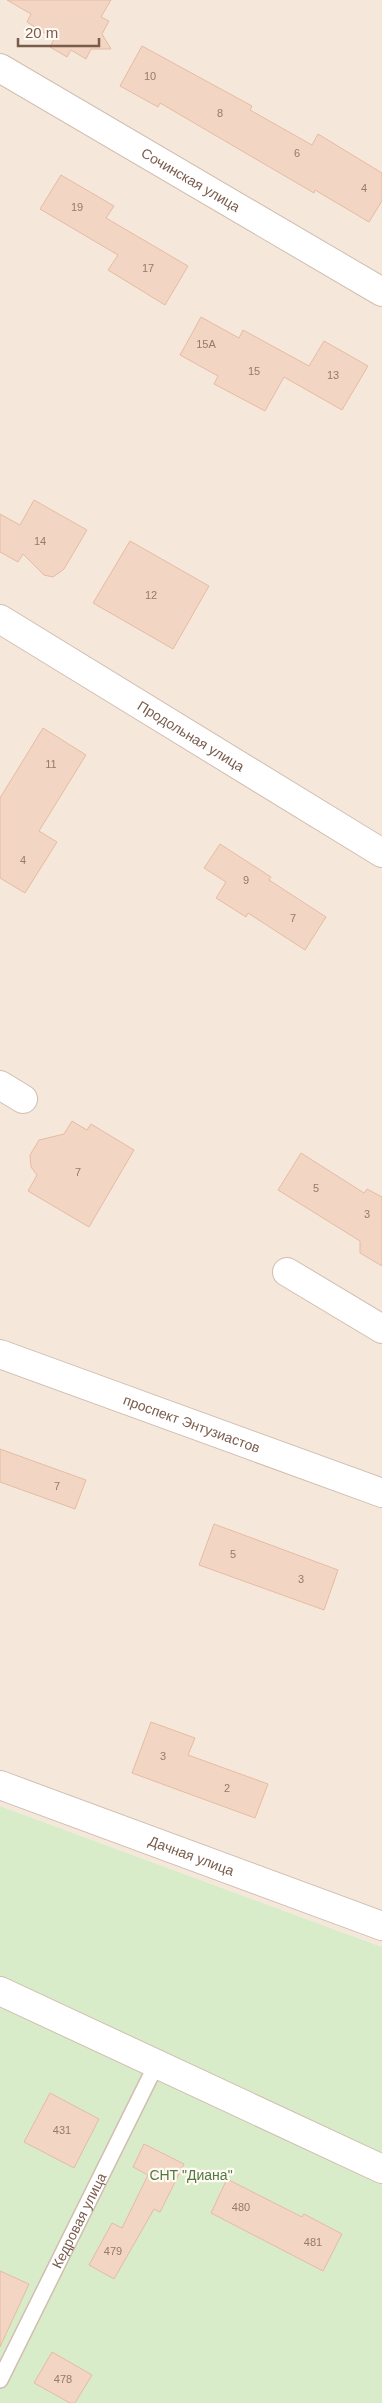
<svg xmlns="http://www.w3.org/2000/svg" width="382" height="2403" font-family="Arial,sans-serif">
<style>
.residential{fill:#f5e8da}
.green{fill:#d8ecc9}
.building{fill:#f3d5c3;stroke:#e6bba3}
.lines{fill:none;stroke-linecap:round;stroke-linejoin:round}
.lane-casing{stroke:#d1beb0;stroke-width:18}
.street-casing{stroke:#d1beb0;stroke-width:30}
.lane{stroke:#fff;stroke-width:15}
.street{stroke:#fff;stroke-width:28}
.labels{text-anchor:middle;stroke-width:4.5;stroke-linejoin:round;paint-order:stroke}
.number-label{font-size:11px;fill:#987a6a}
.street-label{font-size:14px;fill:#7a5c4d;stroke:#fffaf3}
.park-label{font-size:14px;fill:#537a41;stroke:#fffaf3}
</style>
<rect width="100%" height="100%" fill="#fdf6ec"/>
<!-- residential -->
<path class="residential" d="M 0,0 L 382,0 L 382,1947 L 0,1806 Z"/>
<!-- green -->
<path class="green" d="M 0,1806 L 382,1947 L 382,2403 L 0,2403 Z"/>
<!-- building -->
<g class="building">
<path d="M 7,0 L 111,0 L 101,17 L 109,21 L 102,34 L 111,49 L 91,49 L 86,59 L 71,50 L 67,57 L 50,47 L 54,39 L 27,22 L 31,14 Z"/>
<path d="M 142,46 L 252,106 L 250,110 L 312,145 L 318,134 L 382,173 L 382,201 L 369,222 L 315,190 L 314,193 L 160,103 L 158,107 L 120,86 Z"/>
<path d="M 61,175 L 114,206 L 106,218 L 188,266 L 165,305 L 108,270 L 118,255 L 40,209 Z"/>
<path d="M 201,317 L 239,338 L 243,330 L 309,366 L 324,341 L 368,366 L 342,410 L 284,377 L 265,411 L 214,384 L 218,376 L 180,355 Z"/>
<path d="M 34,500 L 87,530 L 64,569 L 53,577 L 44,575 L 23,554 L 18,562 L 0,552 L 0,514 L 20,525 Z"/>
<path d="M 130,541 L 209,586 L 173,649 L 93,603 Z"/>
<path d="M 43,728 L 86,755 L 39,831 L 57,842 L 25,893 L 0,878 L 0,798 Z"/>
<path d="M 220,844 L 271,877 L 269,880 L 326,917 L 305,950 L 248,913 L 246,917 L 216,898 L 226,882 L 204,868 Z"/>
<path d="M 72,1121 L 87,1130 L 91,1124 L 134,1150 L 89,1227 L 28,1191 L 37,1175 L 31,1167 L 30,1155 L 39,1140 L 64,1134 Z"/>
<path d="M 301,1153 L 364,1193 L 367,1189 L 382,1197 L 382,1266 L 360,1253 L 360,1241 L 278,1190 Z"/>
<path d="M 0,1449 L 86,1480 L 75,1509 L 0,1482 Z"/>
<path d="M 214,1524 L 338,1570 L 324,1610 L 199,1565 Z"/>
<path d="M 151,1722 L 195,1738 L 188,1755 L 268,1784 L 255,1818 L 132,1773 Z"/>
<path d="M 50,2093 L 99,2119 L 74,2168 L 24,2142 Z"/>
<path d="M 144,2144 L 184,2164 L 160,2212 L 154,2209 L 114,2279 L 89,2265 L 112,2223 L 122,2228 L 148,2175 L 133,2167 Z"/>
<path d="M 227,2179 L 302,2217 L 304,2214 L 342,2234 L 323,2271 L 211,2213 Z"/>
<path d="M 0,2271 L 29,2284 L 0,2347 Z"/>
<path d="M 52,2352 L 92,2375 L 75,2403 L 70,2403 L 34,2383 Z"/>
</g>
<g class="lines">
<!-- lane casing -->
<g class="lane-casing">
<g id="lane">
<path id="s1" d="M 0,2380 L 157,2063"/>
</g>
</g>
<!-- street casing -->
<g class="street-casing">
<g id="street">
<path id="s2" d="M 0,68 L 382,292"/>
<path id="s3" d="M 0,619 L 382,853"/>
<path d="M 0,1085 L 23,1099"/>
<path d="M 287,1272 L 382,1329"/>
<path id="s4" d="M 0,1354 L 382,1493"/>
<path id="s5" d="M 0,1785 L 382,1926"/>
<path d="M 0,1991 L 382,2169"/>
</g>
</g>
<!-- lane -->
<use href="#lane" class="lane"/>
<!-- street -->
<use href="#street" class="street"/>
</g>
<g class="labels">
<!-- number labels -->
<g class="number-label">
<text x="150" y="80">10</text>
<text x="220" y="117">8</text>
<text x="297" y="157">6</text>
<text x="364" y="192">4</text>
<text x="77" y="211">19</text>
<text x="148" y="272">17</text>
<text x="206" y="348">15А</text>
<text x="254" y="375">15</text>
<text x="333" y="379">13</text>
<text x="40" y="545">14</text>
<text x="151" y="599">12</text>
<text x="51" y="768">11</text>
<text x="23" y="864">4</text>
<text x="246" y="884">9</text>
<text x="293" y="922">7</text>
<text x="78" y="1176">7</text>
<text x="316" y="1192">5</text>
<text x="367" y="1218">3</text>
<text x="57" y="1490">7</text>
<text x="233" y="1558">5</text>
<text x="301" y="1583">3</text>
<text x="163" y="1760">3</text>
<text x="227" y="1792">2</text>
<text x="62" y="2134">431</text>
<text x="241" y="2211">480</text>
<text x="313" y="2246">481</text>
<text x="113" y="2255">479</text>
<text x="63" y="2383">478</text>
</g>
<!-- street labels -->
<g class="street-label">
<text dy="5" stroke="none"><textPath href="#s2" startOffset="221">Сочинская улица</textPath></text>
<text dy="5" stroke="none"><textPath href="#s3" startOffset="224">Продольная улица</textPath></text>
<text dy="5" stroke="none"><textPath href="#s4" startOffset="204">проспект Энтузиастов</textPath></text>
<text dy="5" stroke="none"><textPath href="#s5" startOffset="204">Дачная улица</textPath></text>
<text dy="5" stroke="none"><textPath href="#s1" startOffset="178">Кедровая улица</textPath></text>
</g>
<!-- park labels -->
<g class="park-label">
<text x="191" y="2180">СНТ "Диана"</text>
</g>
</g>
<!-- scale -->
<path d="M18 38v8h81v-8" fill="none" stroke="#7a5c4d" stroke-width="2.5"/>
<text x="25" y="38" font-size="15" fill="#7a5c4d" stroke="#fffaf3" stroke-width="4" paint-order="stroke">20 m</text>
</svg>
